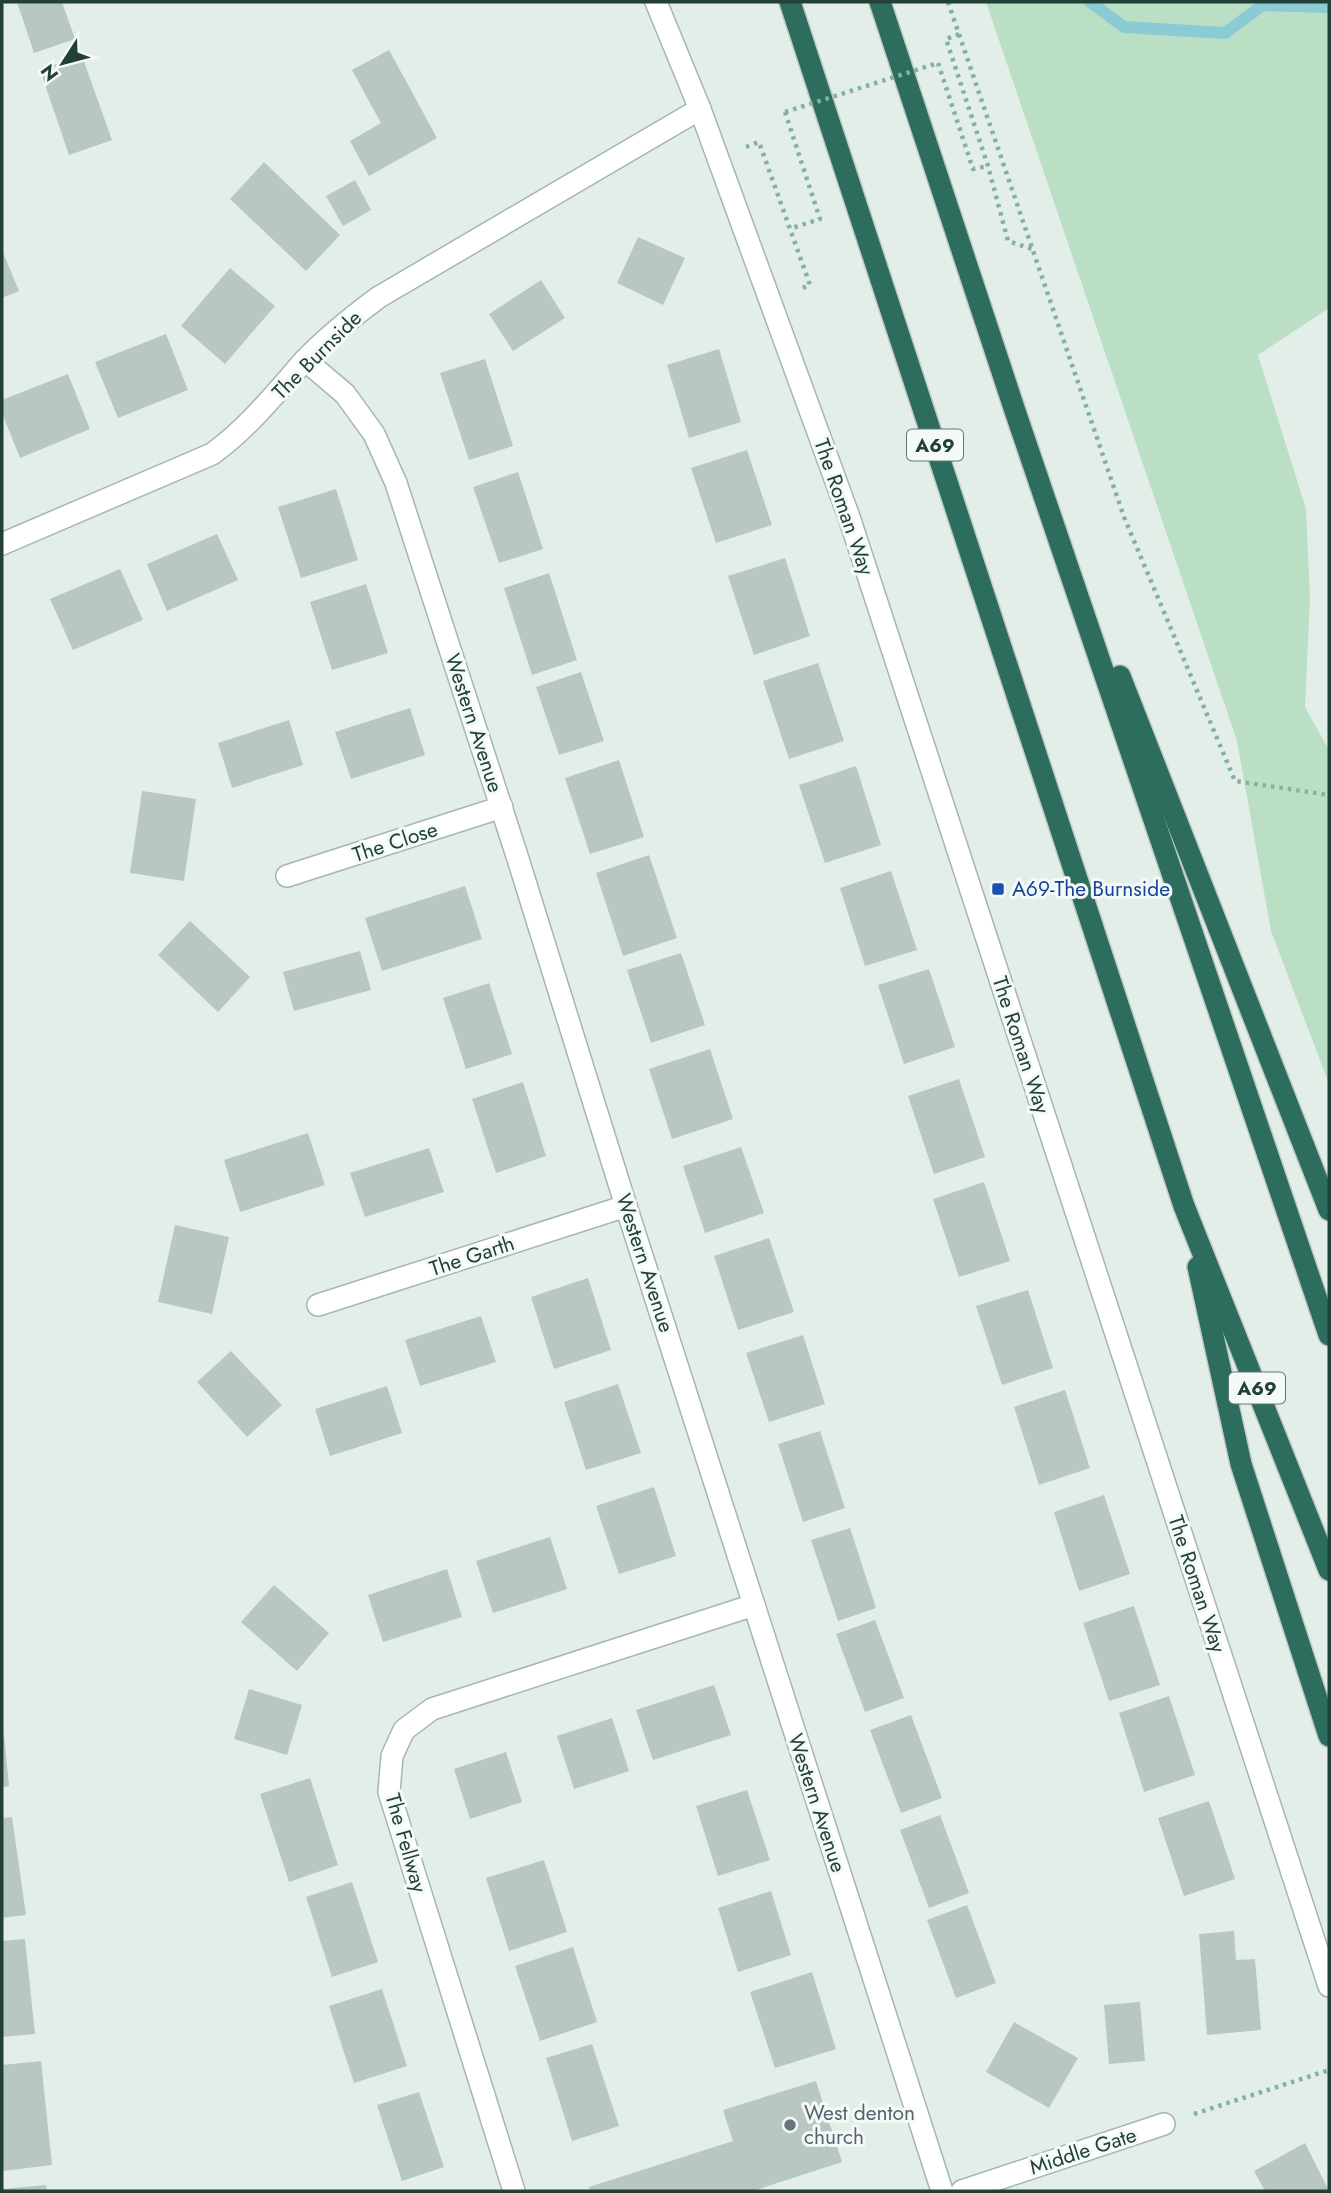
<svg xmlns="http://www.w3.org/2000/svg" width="1331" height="2193" font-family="Jost,sans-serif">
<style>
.green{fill:#bbdfc4}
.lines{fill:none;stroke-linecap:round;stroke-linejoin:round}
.stream{stroke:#8acbd4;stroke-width:12}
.building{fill:#b8c8c1}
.street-casing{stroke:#a5b6b0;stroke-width:24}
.highway-casing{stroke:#c1cac7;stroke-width:24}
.path{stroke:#83b2a2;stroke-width:4.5;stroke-dasharray:3.5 5;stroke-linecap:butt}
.street{stroke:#fff;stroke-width:21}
.highway{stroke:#2d6d5e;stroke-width:21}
.path-bridge{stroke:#83b2a2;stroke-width:4.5;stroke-dasharray:3.5 5;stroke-linecap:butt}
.transit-dot{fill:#1a4fb4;stroke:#f4faf7;stroke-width:2.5}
.worship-dot{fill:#6b7280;stroke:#f4faf7;stroke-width:2.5}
.labels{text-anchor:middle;stroke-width:6;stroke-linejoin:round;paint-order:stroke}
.shield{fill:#f4faf7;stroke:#617871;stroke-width:2}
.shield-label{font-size:19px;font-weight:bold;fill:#224037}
.street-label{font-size:21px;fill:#224037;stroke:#f4faf7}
.transit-label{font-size:21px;fill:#164399;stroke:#f4faf7;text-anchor:start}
.worship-label{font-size:21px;fill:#5b616d;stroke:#f4faf7;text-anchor:start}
</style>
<rect width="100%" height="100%" fill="#e3eee9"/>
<!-- green -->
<path class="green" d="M 986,2 L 1329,2 L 1329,308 L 1258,355 L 1306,509 L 1310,597 L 1305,707 L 1329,750 L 1329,1084 L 1271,931 L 1237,741 Z"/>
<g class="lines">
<!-- stream -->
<path class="stream" d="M 1090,2 L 1124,27 L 1225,33 L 1263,5 L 1329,7"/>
</g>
<!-- building -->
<g class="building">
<path d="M 17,2 L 62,2 L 75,39 L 34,53 Z"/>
<path d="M 389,50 L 437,138 L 369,176 L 350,141 L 381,123 L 352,70 Z"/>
<path d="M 82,56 L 112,140 L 69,155 L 40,70 Z"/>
<path d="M 264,162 L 340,235 L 306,271 L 230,199 Z"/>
<path d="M 355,180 L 371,210 L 343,226 L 326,196 Z"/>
<path d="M 638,237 L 685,258 L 663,305 L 617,283 Z"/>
<path d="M 2,250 L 19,291 L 2,298 Z"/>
<path d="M 230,268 L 275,306 L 225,364 L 181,326 Z"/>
<path d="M 541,280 L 565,318 L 513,351 L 489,314 Z"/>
<path d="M 166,334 L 188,390 L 118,418 L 95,362 Z"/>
<path d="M 719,349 L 741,422 L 689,438 L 667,365 Z"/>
<path d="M 485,359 L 513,446 L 469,460 L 440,373 Z"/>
<path d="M 68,374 L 90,429 L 20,458 L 2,413 L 2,400 Z"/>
<path d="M 747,450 L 772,525 L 716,543 L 691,468 Z"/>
<path d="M 518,472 L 543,549 L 499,563 L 473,487 Z"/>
<path d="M 336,489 L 358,560 L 301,578 L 278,507 Z"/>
<path d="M 217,534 L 238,580 L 167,611 L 147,564 Z"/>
<path d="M 785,558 L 810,636 L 754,655 L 728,576 Z"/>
<path d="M 120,569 L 143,620 L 73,650 L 50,599 Z"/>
<path d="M 549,573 L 577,660 L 532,675 L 504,588 Z"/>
<path d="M 366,584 L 388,653 L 332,670 L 310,602 Z"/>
<path d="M 818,663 L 844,741 L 789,759 L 763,681 Z"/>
<path d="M 581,672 L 604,741 L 559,755 L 536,687 Z"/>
<path d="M 410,708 L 425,755 L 351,779 L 335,732 Z"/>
<path d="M 289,720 L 303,765 L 232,788 L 218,743 Z"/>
<path d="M 619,760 L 644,837 L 590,854 L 565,778 Z"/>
<path d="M 856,766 L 881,845 L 825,863 L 799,785 Z"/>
<path d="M 142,791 L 196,799 L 184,881 L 130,873 Z"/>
<path d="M 649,855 L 677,938 L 623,956 L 596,873 Z"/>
<path d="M 891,871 L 917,950 L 865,966 L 840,888 Z"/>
<path d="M 465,886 L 482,939 L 382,971 L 365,918 Z"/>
<path d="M 190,921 L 250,977 L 218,1012 L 158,955 Z"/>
<path d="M 360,951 L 371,990 L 294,1011 L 283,972 Z"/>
<path d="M 681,953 L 705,1025 L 651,1043 L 627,970 Z"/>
<path d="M 929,969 L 955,1047 L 904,1064 L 878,985 Z"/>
<path d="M 489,983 L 512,1054 L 466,1069 L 443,998 Z"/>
<path d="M 710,1049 L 733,1119 L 672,1139 L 649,1069 Z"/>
<path d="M 959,1079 L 985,1157 L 934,1174 L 908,1096 Z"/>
<path d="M 523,1082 L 546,1156 L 496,1173 L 472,1099 Z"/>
<path d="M 308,1133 L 325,1185 L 240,1212 L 224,1160 Z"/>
<path d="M 741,1147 L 764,1213 L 705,1233 L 683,1166 Z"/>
<path d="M 429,1148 L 444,1192 L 365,1217 L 350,1173 Z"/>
<path d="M 984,1182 L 1010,1261 L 959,1277 L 933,1199 Z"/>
<path d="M 175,1225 L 229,1237 L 212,1314 L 158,1302 Z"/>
<path d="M 769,1238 L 794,1312 L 738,1330 L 714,1256 Z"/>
<path d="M 588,1278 L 611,1350 L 554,1369 L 531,1297 Z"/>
<path d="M 1028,1290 L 1053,1368 L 1002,1385 L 976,1306 Z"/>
<path d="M 481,1316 L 496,1362 L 420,1386 L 405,1340 Z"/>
<path d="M 803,1335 L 825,1404 L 769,1422 L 746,1353 Z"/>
<path d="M 231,1351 L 282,1405 L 247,1437 L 197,1382 Z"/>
<path d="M 618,1384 L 641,1453 L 586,1470 L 564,1402 Z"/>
<path d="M 387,1386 L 402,1433 L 330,1456 L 315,1409 Z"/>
<path d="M 1065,1390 L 1090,1468 L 1039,1485 L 1014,1407 Z"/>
<path d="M 820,1431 L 845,1508 L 803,1522 L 778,1444 Z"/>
<path d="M 654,1487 L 676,1556 L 619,1574 L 596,1506 Z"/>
<path d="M 1104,1495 L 1130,1574 L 1079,1591 L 1054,1512 Z"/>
<path d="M 850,1528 L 876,1608 L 838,1621 L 811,1540 Z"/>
<path d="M 550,1537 L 567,1589 L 493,1613 L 476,1561 Z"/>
<path d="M 447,1569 L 462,1617 L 383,1642 L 368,1595 Z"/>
<path d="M 274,1585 L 329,1633 L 297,1671 L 241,1622 Z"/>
<path d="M 1134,1606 L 1160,1685 L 1109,1701 L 1083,1623 Z"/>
<path d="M 875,1620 L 904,1698 L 865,1712 L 836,1634 Z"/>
<path d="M 714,1685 L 731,1735 L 653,1760 L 636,1710 Z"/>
<path d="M 249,1689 L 302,1705 L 287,1755 L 234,1739 Z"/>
<path d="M 1169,1696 L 1195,1775 L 1144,1792 L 1119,1713 Z"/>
<path d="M 911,1715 L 942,1798 L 901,1813 L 870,1730 Z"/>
<path d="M 612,1718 L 629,1771 L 574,1789 L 557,1736 Z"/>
<path d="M 2,1735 L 4,1735 L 9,1786 L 2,1787 Z"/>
<path d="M 506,1752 L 522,1802 L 470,1819 L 454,1769 Z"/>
<path d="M 310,1778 L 338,1865 L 289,1882 L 260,1794 Z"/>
<path d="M 747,1790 L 770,1860 L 718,1876 L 696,1806 Z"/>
<path d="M 1209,1801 L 1235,1879 L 1184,1896 L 1158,1818 Z"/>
<path d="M 940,1815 L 969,1893 L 929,1908 L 900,1830 Z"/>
<path d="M 12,1817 L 26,1915 L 2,1918 L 2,1818 Z"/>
<path d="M 544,1860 L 567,1932 L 509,1951 L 486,1878 Z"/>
<path d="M 352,1882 L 378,1962 L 332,1977 L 306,1897 Z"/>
<path d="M 771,1891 L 791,1955 L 738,1972 L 718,1908 Z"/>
<path d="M 967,1905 L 996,1983 L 956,1998 L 927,1920 Z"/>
<path d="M 1234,1931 L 1236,1960 L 1255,1959 L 1261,2030 L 1207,2035 L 1199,1934 Z"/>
<path d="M 25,1939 L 35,2034 L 2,2037 L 2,1941 Z"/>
<path d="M 573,1947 L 597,2022 L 540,2041 L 515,1966 Z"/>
<path d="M 812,1972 L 836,2049 L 775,2068 L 750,1992 Z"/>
<path d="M 382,1989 L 407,2066 L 354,2083 L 329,2006 Z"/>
<path d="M 1140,2002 L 1145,2061 L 1109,2064 L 1104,2005 Z"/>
<path d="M 1014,2022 L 1078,2058 L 1049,2108 L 986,2072 Z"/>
<path d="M 592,2044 L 619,2126 L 572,2141 L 546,2058 Z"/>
<path d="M 41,2061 L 52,2165 L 3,2171 L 2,2065 Z"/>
<path d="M 816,2081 L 842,2162 L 753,2191 L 591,2191 L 589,2187 L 733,2141 L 723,2110 Z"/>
<path d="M 419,2092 L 444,2167 L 402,2181 L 377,2105 Z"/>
<path d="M 1305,2143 L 1329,2191 L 1265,2191 L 1254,2171 Z"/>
<path d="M 46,2185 L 47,2191 L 2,2191 L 2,2189 Z"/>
</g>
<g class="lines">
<!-- street casing -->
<g class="street-casing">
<g id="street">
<path d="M 656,2 L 700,109 L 849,517 L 1329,1986"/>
<path d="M 305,360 L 345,394 L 374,434 L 396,483 L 518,859 L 626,1206 L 942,2191"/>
<path d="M 2,544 L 212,454 C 248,428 274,395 304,361 C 327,337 352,317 379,297 L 700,109"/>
<path d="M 287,876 L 502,807"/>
<path d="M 318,1305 L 626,1206"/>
<path d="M 514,2191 L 389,1792 L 392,1756 L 404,1730 L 432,1709 L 754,1605"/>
<path d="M 962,2191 L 1164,2124"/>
</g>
</g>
<!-- highway casing -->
<g class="highway-casing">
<g id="highway">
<path d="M 790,2 L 1184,1206 L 1329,1570"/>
<path d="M 880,2 L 1015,411 L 1329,1335"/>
<path d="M 1120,676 L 1329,1210"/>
<path d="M 1198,1267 L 1241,1464 L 1329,1736"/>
</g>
</g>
<!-- path -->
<g class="path">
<path d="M 948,2 L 1124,517 L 1235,781 L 1329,795"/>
<path d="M 959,34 L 946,39 L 988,166 L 1008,241 L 1032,249"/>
<path d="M 938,63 L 973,169 L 988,166"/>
<path d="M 785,112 L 820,219 L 792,228"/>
<path d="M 746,147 L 759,142 L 810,285 L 800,289"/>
<path d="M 1194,2114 L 1329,2070"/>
</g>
<!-- street -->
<use href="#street" class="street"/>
<!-- highway -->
<use href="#highway" class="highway"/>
<!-- path-bridge -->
<path class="path-bridge" d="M 785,112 L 938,63"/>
</g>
<!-- markers -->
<rect class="transit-dot" x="991" y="882" width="14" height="14" rx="3.5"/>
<circle class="worship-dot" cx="790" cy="2125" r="7"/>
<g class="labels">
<!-- shield labels -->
<g class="shield">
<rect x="907" y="429.5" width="56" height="31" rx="5"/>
<rect x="1229" y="1372.5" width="56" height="31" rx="5"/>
</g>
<g class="shield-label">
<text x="935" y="452">A69</text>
<text x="1257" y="1395">A69</text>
</g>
<!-- street labels -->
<g class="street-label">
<text transform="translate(317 355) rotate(-45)" y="7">The Burnside</text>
<text transform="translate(844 507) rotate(71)" y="7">The Roman Way</text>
<text transform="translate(474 723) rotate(72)" y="7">Western Avenue</text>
<text transform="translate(395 842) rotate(-18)" y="7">The Close</text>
<text transform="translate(1021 1045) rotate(72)" y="7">The Roman Way</text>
<text transform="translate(472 1256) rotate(-18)" y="7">The Garth</text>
<text transform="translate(645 1263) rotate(72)" y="7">Western Avenue</text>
<text transform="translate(1197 1584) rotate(72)" y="7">The Roman Way</text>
<text transform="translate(817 1803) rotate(72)" y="7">Western Avenue</text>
<text transform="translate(406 1843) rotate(74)" y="7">The Fellway</text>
<text transform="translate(1083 2151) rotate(-18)" y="7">Middle Gate</text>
</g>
<!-- transit labels -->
<g class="transit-label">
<text x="1012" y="896">A69-The Burnside</text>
</g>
<!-- worship labels -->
<g class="worship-label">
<text x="804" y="2120">West denton<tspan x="804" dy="24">church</tspan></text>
</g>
</g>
<!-- border -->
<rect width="1331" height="2193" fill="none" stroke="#224037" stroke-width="7"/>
<!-- north arrow -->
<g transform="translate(63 63) rotate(234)" stroke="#f4faf7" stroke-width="5" paint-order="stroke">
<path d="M0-5L12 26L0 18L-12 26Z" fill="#224037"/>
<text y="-10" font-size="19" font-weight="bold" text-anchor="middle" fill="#224037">N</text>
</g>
</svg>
